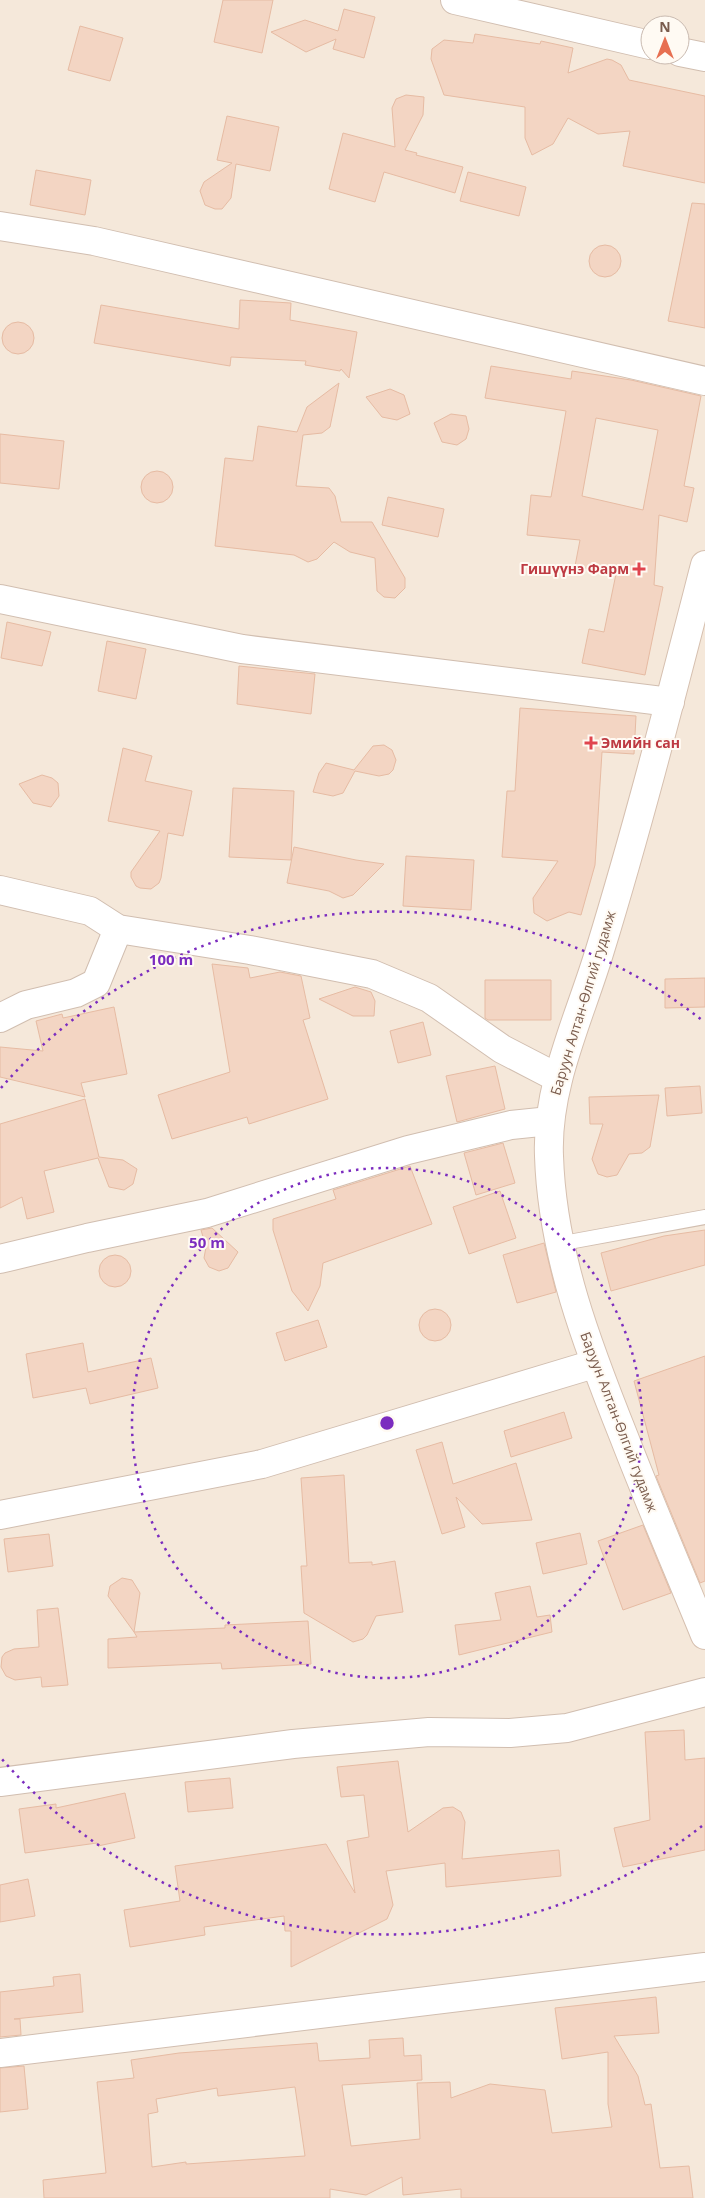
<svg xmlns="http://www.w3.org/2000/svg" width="705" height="2198" font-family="'Open Sans',sans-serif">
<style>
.residential{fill:#f5e8da;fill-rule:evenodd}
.building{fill:#f3d5c3;stroke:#e6bba3;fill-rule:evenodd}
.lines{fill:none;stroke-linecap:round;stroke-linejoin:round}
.lane-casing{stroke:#d1beb0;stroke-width:16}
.street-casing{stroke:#d1beb0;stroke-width:30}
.secondary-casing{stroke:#d6c0b0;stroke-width:30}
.lane{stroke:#fff;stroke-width:14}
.street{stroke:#fff;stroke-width:28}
.secondary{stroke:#fff;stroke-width:28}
.ring{fill:none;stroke:#7b2cbf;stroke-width:2.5;stroke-dasharray:2.5 5}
.health-dot{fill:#e0444e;stroke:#fffaf3;stroke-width:2}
.labels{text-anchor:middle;stroke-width:4;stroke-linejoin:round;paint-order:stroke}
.health-label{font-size:14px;font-weight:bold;fill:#be3a42;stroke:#fffaf3;text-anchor:end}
.street-label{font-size:14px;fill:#7a5c4d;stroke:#fffaf3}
.centre{fill:#7b2cbf;stroke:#fffaf3;stroke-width:2.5}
.ring-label{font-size:15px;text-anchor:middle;font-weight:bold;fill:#7b2cbf;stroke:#fffaf3;stroke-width:4;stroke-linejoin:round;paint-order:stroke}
</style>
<rect width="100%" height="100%" fill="#fdf6ec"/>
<!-- residential -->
<path class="residential" d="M 0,0 L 705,0 L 705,2198 L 0,2198 ZM 650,25 L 680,25 L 680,55 L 650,55 Z"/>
<!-- building -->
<g class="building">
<path d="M 223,0 L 273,0 L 262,53 L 214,42 Z"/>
<path d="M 344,9 L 375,17 L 364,58 L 333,49 L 336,39 L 306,52 L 271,32 L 305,20 L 338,31 Z"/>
<path d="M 80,26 L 123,38 L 110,81 L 68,70 Z"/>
<path d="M 475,34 L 540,44 L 541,41 L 573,48 L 568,73 L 607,59 L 612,60 L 621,65 L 629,80 L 705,96 L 705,183 L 623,166 L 630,131 L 598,134 L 568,118 L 553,144 L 532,155 L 525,138 L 525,107 L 444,95 L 431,59 L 432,49 L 444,40 L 473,43 Z"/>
<path d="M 406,95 L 424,97 L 423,115 L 405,150 L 417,153 L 416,155 L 463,167 L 455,193 L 384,172 L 375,202 L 329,189 L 343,133 L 395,147 L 392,108 L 396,99 Z"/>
<path d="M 227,116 L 279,127 L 270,171 L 236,164 L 231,198 L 222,209 L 215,209 L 205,205 L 200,191 L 204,182 L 232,163 L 217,160 Z"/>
<path d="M 36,170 L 91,180 L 85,215 L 30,205 Z"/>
<path d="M 468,172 L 526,187 L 519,216 L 460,201 Z"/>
<path d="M 692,203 L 705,204 L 705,328 L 668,321 Z"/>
<circle cx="605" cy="261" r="16"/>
<path d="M 240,300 L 291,303 L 290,320 L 357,332 L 349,378 L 341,369 L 340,371 L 305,365 L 306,361 L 231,357 L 230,366 L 94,343 L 101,305 L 239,329 Z"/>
<circle cx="18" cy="338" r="16"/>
<path d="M 491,366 L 571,379 L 572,371 L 631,380 L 701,396 L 684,486 L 694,488 L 687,522 L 659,515 L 654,585 L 663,587 L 645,675 L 582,663 L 589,629 L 604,632 L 616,574 L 575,566 L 580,540 L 527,535 L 531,495 L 551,497 L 566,411 L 485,398 ZM 596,418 L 658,430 L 643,510 L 582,496 Z"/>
<path d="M 339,383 L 330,427 L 322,433 L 303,435 L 296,486 L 329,488 L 335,496 L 341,522 L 372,522 L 405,578 L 405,588 L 395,598 L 384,597 L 377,591 L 375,558 L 350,552 L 334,542 L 317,559 L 308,562 L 294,555 L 215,546 L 225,458 L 253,461 L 258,426 L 297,432 L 307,407 Z"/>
<path d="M 390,389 L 404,395 L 410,414 L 397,420 L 382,417 L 366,397 Z"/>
<path d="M 451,414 L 466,416 L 469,429 L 466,439 L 457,445 L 442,442 L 434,423 Z"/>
<path d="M 0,434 L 64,441 L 59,489 L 0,483 Z"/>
<circle cx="157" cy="487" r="16"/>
<path d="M 388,497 L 444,509 L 438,537 L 382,525 Z"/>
<path d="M 7,622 L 51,632 L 42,666 L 1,658 Z"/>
<path d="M 107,641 L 146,649 L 136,699 L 98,691 Z"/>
<path d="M 239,666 L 315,674 L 311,714 L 237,704 Z"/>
<path d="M 520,708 L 636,716 L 634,754 L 602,752 L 595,865 L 581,915 L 569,912 L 547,921 L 534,913 L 533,898 L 558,861 L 502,857 L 507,791 L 515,791 Z"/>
<path d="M 384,745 L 392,750 L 396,760 L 393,770 L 389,774 L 379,776 L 355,771 L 343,793 L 333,796 L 313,792 L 319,773 L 326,763 L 354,770 L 373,746 Z"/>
<path d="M 123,748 L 152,756 L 145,781 L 192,791 L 183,836 L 168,833 L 161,878 L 159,883 L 151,889 L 140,888 L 136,886 L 131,877 L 131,872 L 160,831 L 108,821 Z"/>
<path d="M 42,775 L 52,778 L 58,783 L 59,796 L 51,807 L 33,803 L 19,784 Z"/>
<path d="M 233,788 L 294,791 L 291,860 L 229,857 Z"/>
<path d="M 294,847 L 356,860 L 384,864 L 353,895 L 343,898 L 329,891 L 287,883 Z"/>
<path d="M 406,856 L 474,860 L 471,910 L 403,906 Z"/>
<path d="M 212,964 L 248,968 L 250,978 L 280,972 L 301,976 L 310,1018 L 303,1020 L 328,1099 L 249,1124 L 247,1117 L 172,1139 L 158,1095 L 230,1072 Z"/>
<path d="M 705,978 L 705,1007 L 665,1008 L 665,979 Z"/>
<path d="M 485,980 L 551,980 L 551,1020 L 488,1020 L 485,1018 Z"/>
<path d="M 355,987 L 371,992 L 375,1001 L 374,1016 L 353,1016 L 319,999 Z"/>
<path d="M 114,1007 L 127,1074 L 81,1083 L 85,1097 L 0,1077 L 0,1047 L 43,1051 L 36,1021 L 62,1014 L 63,1018 Z"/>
<path d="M 423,1022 L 431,1055 L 398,1063 L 390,1031 Z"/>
<path d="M 495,1066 L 505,1109 L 457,1122 L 446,1076 Z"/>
<path d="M 700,1086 L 702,1113 L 667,1116 L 665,1088 Z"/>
<path d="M 659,1095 L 650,1147 L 642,1153 L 629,1154 L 617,1175 L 607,1177 L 598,1174 L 592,1159 L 603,1124 L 590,1124 L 589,1097 Z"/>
<path d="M 85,1099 L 99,1157 L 123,1160 L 137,1169 L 133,1184 L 124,1190 L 109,1187 L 98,1158 L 44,1171 L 54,1212 L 27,1219 L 22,1197 L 0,1208 L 0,1124 Z"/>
<path d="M 503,1143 L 515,1183 L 476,1195 L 464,1153 Z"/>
<path d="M 410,1166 L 432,1224 L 323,1263 L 320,1286 L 308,1311 L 292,1291 L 273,1230 L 273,1219 L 336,1199 L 333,1190 Z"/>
<path d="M 500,1191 L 516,1238 L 469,1254 L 453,1207 Z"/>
<path d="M 212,1228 L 238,1252 L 228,1268 L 219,1271 L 209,1267 L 204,1258 L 206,1247 L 201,1230 Z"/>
<path d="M 705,1230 L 705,1265 L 611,1291 L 601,1253 L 664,1236 Z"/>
<path d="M 544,1243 L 556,1292 L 517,1303 L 503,1255 Z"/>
<circle cx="115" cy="1271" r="16"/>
<circle cx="435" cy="1325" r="16"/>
<path d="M 318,1320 L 327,1347 L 285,1361 L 276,1333 Z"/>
<path d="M 83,1343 L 88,1372 L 151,1358 L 158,1388 L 90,1404 L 86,1388 L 33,1398 L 26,1354 Z"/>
<path d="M 705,1356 L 705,1581 L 700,1583 L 656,1476 L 659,1475 L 634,1381 Z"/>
<path d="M 564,1412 L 572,1438 L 511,1457 L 504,1431 Z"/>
<path d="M 442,1442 L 453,1484 L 516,1463 L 532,1520 L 482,1524 L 456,1497 L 465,1527 L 442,1534 L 416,1450 Z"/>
<path d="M 344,1475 L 349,1563 L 372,1562 L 372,1565 L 395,1561 L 403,1612 L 376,1616 L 367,1635 L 363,1639 L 353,1642 L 304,1613 L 301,1566 L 307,1566 L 301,1478 Z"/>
<path d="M 643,1525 L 671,1593 L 623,1610 L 598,1541 Z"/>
<path d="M 580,1533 L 587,1564 L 543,1574 L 536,1543 Z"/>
<path d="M 49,1534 L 53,1566 L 8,1572 L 4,1539 Z"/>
<path d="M 122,1578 L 132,1580 L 140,1593 L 134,1632 L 108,1596 L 110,1586 Z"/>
<path d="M 530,1586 L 537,1617 L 550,1615 L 552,1632 L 459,1655 L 455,1625 L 501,1620 L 495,1593 Z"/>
<path d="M 58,1608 L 68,1685 L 42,1687 L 41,1677 L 15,1680 L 6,1676 L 1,1667 L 2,1657 L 5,1653 L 14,1649 L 39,1647 L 37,1610 Z"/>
<path d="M 308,1621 L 311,1664 L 222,1669 L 221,1663 L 108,1668 L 108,1639 L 137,1637 L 134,1632 L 225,1628 L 225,1625 Z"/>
<path d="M 684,1730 L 685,1760 L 705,1758 L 705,1850 L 623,1867 L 614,1828 L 650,1820 L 645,1732 Z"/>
<path d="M 398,1761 L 408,1832 L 443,1808 L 453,1807 L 461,1812 L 465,1822 L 462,1859 L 559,1850 L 561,1876 L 446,1887 L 445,1863 L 386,1871 L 393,1905 L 387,1919 L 291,1967 L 291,1931 L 285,1931 L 284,1916 L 204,1927 L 205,1935 L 130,1947 L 124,1910 L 180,1901 L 175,1866 L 326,1844 L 355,1893 L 347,1841 L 369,1837 L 364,1795 L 341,1797 L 337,1767 Z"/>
<path d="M 230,1778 L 233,1808 L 188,1812 L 185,1782 Z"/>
<path d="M 125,1793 L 135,1838 L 98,1846 L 97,1843 L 25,1853 L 19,1809 L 56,1804 L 56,1808 Z"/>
<path d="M 28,1879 L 35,1916 L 0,1922 L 0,1885 Z"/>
<path d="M 80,1974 L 83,2012 L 14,2019 L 20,2019 L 21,2035 L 0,2037 L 0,1992 L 54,1986 L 53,1977 Z"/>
<path d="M 656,1997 L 659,2033 L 614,2036 L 638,2076 L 645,2105 L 651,2104 L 660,2168 L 689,2166 L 693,2198 L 461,2198 L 461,2189 L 403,2195 L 402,2177 L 366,2195 L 330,2189 L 330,2198 L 44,2198 L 43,2180 L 106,2173 L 97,2082 L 134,2078 L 131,2060 L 179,2053 L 317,2043 L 319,2061 L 370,2058 L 369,2040 L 403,2038 L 404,2056 L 421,2055 L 422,2080 L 342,2085 L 351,2146 L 420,2139 L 417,2083 L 450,2082 L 451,2098 L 490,2084 L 545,2090 L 552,2133 L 612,2127 L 608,2104 L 608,2052 L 562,2059 L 555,2008 ZM 295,2087 L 305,2156 L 186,2164 L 186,2162 L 152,2167 L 148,2114 L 158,2112 L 156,2099 L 217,2088 L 218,2096 Z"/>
<path d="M 24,2066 L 28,2109 L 0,2112 L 0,2068 Z"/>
</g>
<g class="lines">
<!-- lane casing -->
<g class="lane-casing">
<path id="lane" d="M 558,1244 L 705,1217"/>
</g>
<!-- street casing -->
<g class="street-casing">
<g id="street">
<path d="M 455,0 L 650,45"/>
<path d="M 680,52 L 705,57"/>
<path d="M 0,226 L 94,241 L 705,381"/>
<path d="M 0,599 L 242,649 L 670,702"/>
<path d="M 0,890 L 90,911 L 118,929 L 250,950 L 372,974 L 429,998 L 502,1049 L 558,1078"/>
<path d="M 0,1018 L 26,1005 L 76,993 L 96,983 L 118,929"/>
<path d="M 0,1259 L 87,1238 L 207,1213 L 408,1150 L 511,1125 L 550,1121"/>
<path d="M 0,1515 L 262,1464 L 594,1364"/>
<path d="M 0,1782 L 293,1744 L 429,1732 L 510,1733 L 567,1728 L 705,1692"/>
<path d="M 0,2053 L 705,1967"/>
</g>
</g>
<!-- secondary casing -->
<g class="secondary-casing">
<path id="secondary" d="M 705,565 C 672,693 639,823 600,950 C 580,1017 546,1085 549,1156 C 552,1254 588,1347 624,1437 C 650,1504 678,1569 705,1635"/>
</g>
<!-- lane -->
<use href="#lane" class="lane"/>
<!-- street -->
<use href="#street" class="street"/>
<!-- secondary -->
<use href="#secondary" class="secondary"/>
</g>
<!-- distance rings -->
<g class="ring">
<circle cx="387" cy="1423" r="255"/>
<path d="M702 1826A511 511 0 0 1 1 1758M1 1088A511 511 0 0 1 702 1020"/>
</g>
<!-- markers -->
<g class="health-dot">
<path d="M636.5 561.5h5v5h5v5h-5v5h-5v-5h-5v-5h5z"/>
<path d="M588.5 735.5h5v5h5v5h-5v5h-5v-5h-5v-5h5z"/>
</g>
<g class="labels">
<!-- health labels -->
<g class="health-label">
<text x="629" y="574">Гишүүнэ Фарм</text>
<text x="601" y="748" text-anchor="start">Эмийн сан</text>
</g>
<!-- street labels -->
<g class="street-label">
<text transform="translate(583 1003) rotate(-73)" y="5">Баруун Алтан-Өлгий гудамж</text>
<text transform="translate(619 1422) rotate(69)" y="5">Баруун Алтан-Өлгий гудамж</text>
</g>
</g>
<circle cx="387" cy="1423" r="8" class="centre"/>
<g class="ring-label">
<text x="171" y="965">100 m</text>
<text x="207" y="1248">50 m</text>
</g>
<!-- north arrow -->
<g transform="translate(665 40)"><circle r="24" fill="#fffaf3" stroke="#cabbb1"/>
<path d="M0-4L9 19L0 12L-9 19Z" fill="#e76f51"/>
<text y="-8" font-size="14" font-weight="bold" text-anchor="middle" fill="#7a5c4d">N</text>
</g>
</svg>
